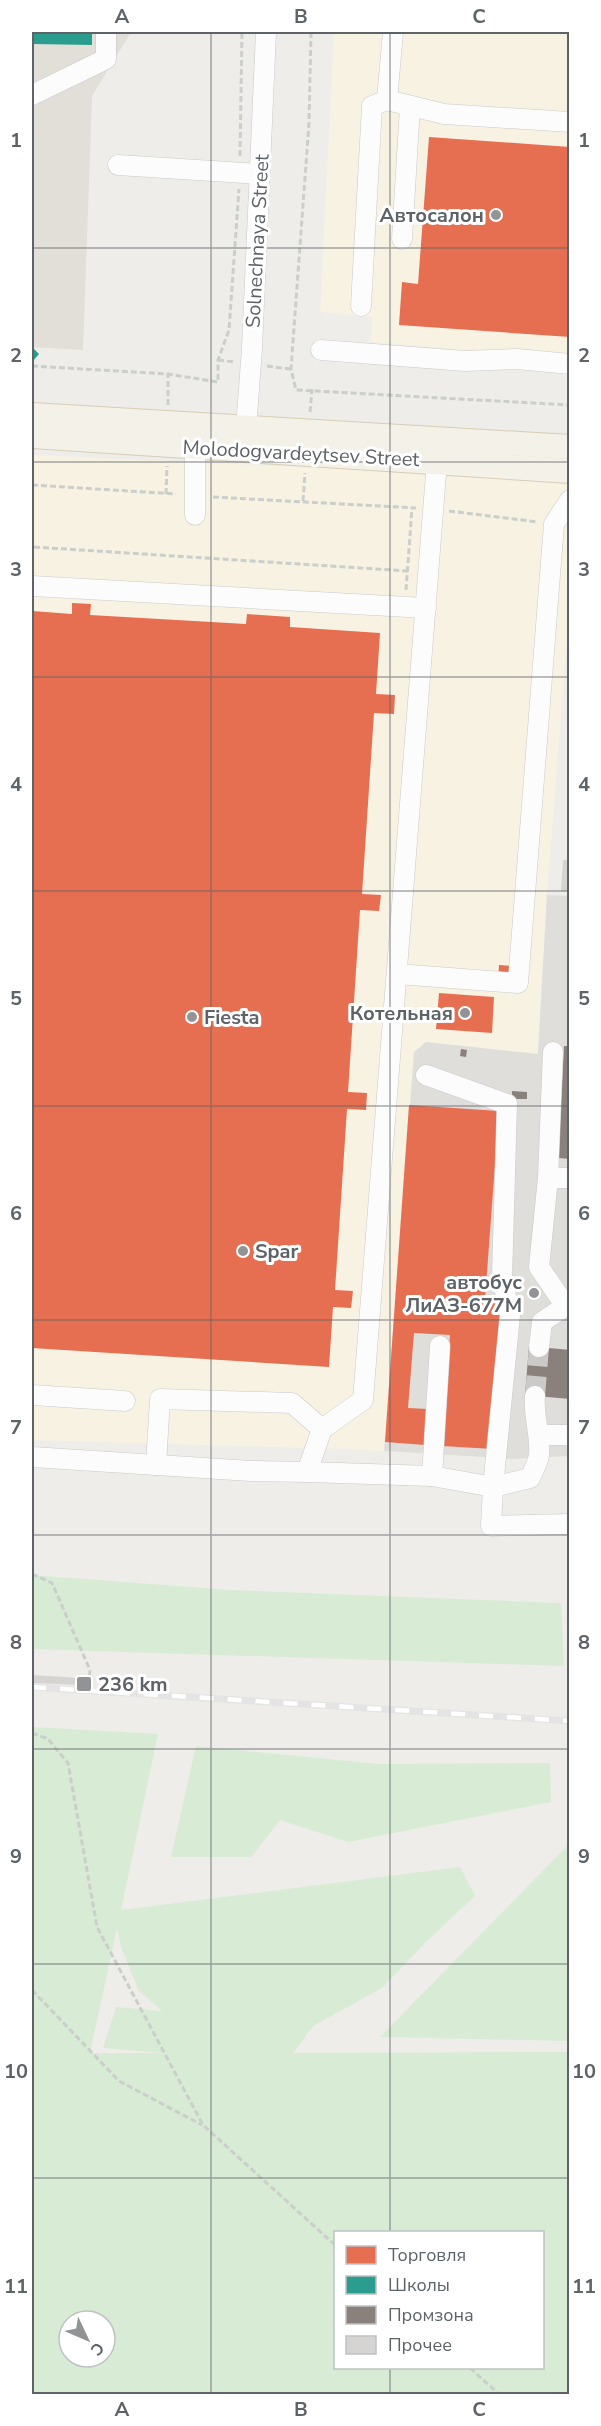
<svg xmlns="http://www.w3.org/2000/svg" width="601" height="2426" font-family="'Nunito Sans',sans-serif">
<style>
.commercial{fill:#f8f2e3}
.industrial{fill:#e0deda}
.education{fill:#e2dfd9}
.green{fill:#d8ebd4;fill-rule:evenodd}
.shops{fill:#e76f51}
.schools{fill:#2a9d8f}
.industry{fill:#8a817c}
.building{fill:#d5d4d2}
.lines{fill:none;stroke-linecap:round;stroke-linejoin:round}
.minor-tunnel{stroke:#cbcac9;stroke-width:20;stroke-dasharray:20 10;stroke-linecap:butt}
.minor-casing{stroke:#cacaca;stroke-width:21}
.major-casing{stroke:#d8cdb6;stroke-width:26}
.path{stroke:#cacfcb;stroke-width:3;stroke-dasharray:6 3;stroke-linecap:butt}
.minor{stroke:#fdfcfc;stroke-width:20}
.major{stroke:#f4f1e9;stroke-width:24}
.rail-casing{stroke:#e4e4e4;stroke-width:7}
.rail{stroke:#fff;stroke-width:4.5;stroke-dasharray:14;stroke-linecap:butt}
.grid{fill:none;stroke:#5e6368;stroke-width:1.5;stroke-opacity:0.55}
.poi-dot{fill:#919395;stroke:#fff;stroke-width:2}
.labels{text-anchor:middle;stroke-width:6;stroke-linejoin:round;paint-order:stroke}
.poi-label{font-size:20px;font-weight:bold;fill:#5e6368;stroke:#fff;text-anchor:end}
.street-label{font-size:20px;fill:#5e6368;stroke:#fff}
.neatline{fill:none;stroke:#5e6368;stroke-width:2}
.grid-label{font-size:20px;text-anchor:middle;font-weight:bold;fill:#5e6368}
</style>
<rect width="100%" height="100%" fill="#efede9"/>
<!-- commercial -->
<g class="commercial">
<path d="M 334,32 L 569,32 L 569,359 L 371,342 L 372,317 L 320,312 Z"/>
<path d="M 32,455 L 569,479 L 569,612 L 547,895 L 513,1459 L 345,1449 L 32,1440 Z"/>
</g>
<!-- industrial -->
<path class="industrial" d="M 547,895 L 569,896 L 569,1456 L 513,1459 L 384,1451 L 414,1052 L 426,1042 L 538,1054 Z"/>
<!-- education -->
<path class="education" d="M 32,32 L 131,32 L 92,96 L 83,350 L 32,347 Z"/>
<!-- green -->
<g class="green">
<path d="M 32,1575 L 229,1590 L 561,1603 L 564,1666 L 32,1649 Z"/>
<path d="M 32,1727 L 158,1734 L 121,1910 L 460,1867 L 475,1896 L 428,1940 L 382,1988 L 313,2026 L 293,2053 L 569,2052 L 569,2394 L 32,2394 ZM 117,1928 L 121,1947 L 139,1991 L 162,2011 L 116,2007 L 103,2048 L 162,2053 L 90,2053 ZM 542,2232 L 542,2368 L 336,2368 L 336,2232 ZM 69,2321 L 105,2321 L 105,2357 L 69,2357 Z"/>
<path d="M 196,1746 L 378,1764 L 550,1763 L 551,1802 L 348,1842 L 280,1820 L 251,1857 L 171,1857 Z"/>
<path d="M 569,1844 L 569,2041 L 380,2037 Z"/>
</g>
<!-- shops -->
<g class="shops">
<path d="M 429,137 L 570,147 L 570,337 L 399,325 L 402,282 L 418,284 Z"/>
<path d="M 72,603 L 91,604 L 90,615 L 246,624 L 247,614 L 290,617 L 290,627 L 380,633 L 376,694 L 395,695 L 394,714 L 374,713 L 362,894 L 381,895 L 379,911 L 360,910 L 348,1092 L 367,1093 L 366,1110 L 347,1109 L 335,1290 L 353,1291 L 351,1308 L 333,1307 L 329,1367 L 32,1348 L 32,611 L 72,614 Z"/>
<path d="M 499,965 L 515,966 L 514,982 L 498,981 Z"/>
<path d="M 439,993 L 494,997 L 492,1033 L 436,1029 Z"/>
<path d="M 409,1105 L 499,1111 L 485,1299 L 504,1301 L 493,1449 L 442,1446 L 450,1335 L 414,1333 L 408,1408 L 427,1409 L 425,1445 L 385,1442 Z"/>
</g>
<!-- schools -->
<g class="schools">
<path d="M 32,32 L 92,32 L 92,45 L 32,44 Z"/>
<path d="M 32,347 L 39,354 L 32,362 Z"/>
</g>
<!-- industry -->
<g class="industry">
<path d="M 564,1046 L 570,1046 L 570,1159 L 558,1158 Z"/>
<path d="M 461,1049 L 467,1050 L 466,1057 L 460,1056 Z"/>
<path d="M 512,1091 L 527,1092 L 527,1099 L 512,1099 Z"/>
<path d="M 529,1346 L 570,1350 L 570,1399 L 525,1395 Z"/>
</g>
<!-- building -->
<g class="building">
<path d="M 563,860 L 570,860 L 570,892 L 561,891 Z"/>
<path d="M 32,1675 L 80,1678 L 79,1685 L 32,1683 Z"/>
</g>
<g class="lines">
<!-- minor-tunnel -->
<path class="minor-tunnel" d="M 535,1396 L 539,1347"/>
<!-- minor casing -->
<g class="minor-casing">
<g id="minor">
<path d="M 32,95 L 106,59 L 106,32"/>
<path d="M 387,100 L 444,114 L 570,122"/>
<path d="M 118,165 L 259,174"/>
<path d="M 402,239 L 410,106"/>
<path d="M 361,306 L 372,106 L 387,100 L 393,32"/>
<path d="M 321,350 L 465,361 L 517,359 L 570,364"/>
<path d="M 246,429 L 252,348 L 266,32"/>
<path d="M 195,515 L 195,447"/>
<path d="M 32,586 L 426,608"/>
<path d="M 397,974 L 518,983 L 554,524 L 570,500"/>
<path d="M 553,1052 L 548,1178 L 539,1267 L 565,1305"/>
<path d="M 426,1075 L 507,1104 L 502,1278 L 510,1315 L 493,1487 L 491,1526 L 570,1524"/>
<path d="M 548,1178 L 570,1178"/>
<path d="M 539,1347 L 542,1322 L 570,1303"/>
<path d="M 32,1395 L 125,1401"/>
<path d="M 539,1435 L 570,1435"/>
<path d="M 32,1457 L 251,1471 L 307,1472 L 322,1429 L 363,1400 L 437,461"/>
<path d="M 156,1465 L 160,1399 L 292,1403 L 322,1429"/>
<path d="M 307,1472 L 432,1476 L 493,1487 L 530,1478 C 533,1471 538,1463 539,1455 C 541,1435 533,1416 535,1396"/>
<path d="M 432,1476 L 440,1346"/>
</g>
</g>
<!-- major casing -->
<g class="major-casing">
<g id="major">
<path d="M 32,415 L 570,447"/>
<path d="M 32,436 L 570,471"/>
</g>
</g>
<!-- path -->
<g class="path">
<path d="M 311,32 L 309,123 L 291,369 L 296,390 L 570,405"/>
<path d="M 240,156 L 242,32"/>
<path d="M 218,360 L 234,362"/>
<path d="M 32,366 L 168,374 L 218,382 L 218,360 L 229,330 L 239,189"/>
<path d="M 267,366 L 290,369"/>
<path d="M 168,405 L 168,374"/>
<path d="M 310,412 L 312,389"/>
<path d="M 32,485 L 176,494"/>
<path d="M 166,494 L 167,466"/>
<path d="M 213,497 L 416,508"/>
<path d="M 303,501 L 305,473"/>
<path d="M 449,511 L 538,522"/>
<path d="M 34,547 L 408,571"/>
<path d="M 406,590 L 412,508"/>
<path d="M 32,1574 L 52,1583 L 90,1670 L 89,1683"/>
<path d="M 32,1733 L 48,1739 L 68,1763 L 97,1927 L 203,2125 L 336,2246"/>
<path d="M 32,1990 L 119,2081 L 202,2125"/>
<path d="M 470,2368 L 499,2394"/>
</g>
<!-- minor -->
<use href="#minor" class="minor"/>
<!-- major -->
<use href="#major" class="major"/>
<!-- rail casing -->
<g class="rail-casing">
<path id="rail" d="M 32,1687 L 570,1721"/>
</g>
<!-- rail -->
<use href="#rail" class="rail"/>
</g>
<!-- grid -->
<path class="grid" d="M 211,32 L 211,2394M 390,32 L 390,2232M 32,248 L 570,248M 32,462 L 570,462M 32,677 L 570,677M 32,891 L 570,891M 32,1106 L 570,1106M 32,1320 L 570,1320M 32,1535 L 570,1535M 32,1749 L 570,1749M 32,1964 L 570,1964M 32,2178 L 570,2178M 390,2368 L 390,2394"/>
<!-- markers -->
<g class="poi-dot">
<circle cx="496" cy="215" r="6"/>
<circle cx="465" cy="1013" r="6"/>
<circle cx="192" cy="1017" r="6"/>
<circle cx="243" cy="1251" r="6"/>
<circle cx="534" cy="1293" r="6"/>
<rect x="76" y="1676" width="16" height="16" rx="3"/>
</g>
<g class="labels">
<!-- poi labels -->
<g class="poi-label">
<text x="484" y="222">Автосалон</text>
<text x="453" y="1020">Котельная</text>
<text x="204" y="1024" text-anchor="start">Fiesta</text>
<text x="255" y="1258" text-anchor="start">Spar</text>
<text x="522" y="1289">автобус<tspan x="522" dy="23">ЛиАЗ-677М</tspan></text>
<text x="98" y="1691" text-anchor="start">236 km</text>
</g>
<!-- street labels -->
<g class="street-label">
<text transform="translate(257 241) rotate(-87)" y="7">Solnechnaya Street</text>
<text transform="translate(301 453) rotate(3)" y="7">Molodogvardeytsev Street</text>
</g>
</g>
<!-- border -->
<rect width="601" height="2426" fill="none" stroke="#ffffff" stroke-width="66"/>
<!-- legend -->
<rect x="334" y="2231" width="210" height="138" fill="#ffffff" stroke="#bfc1c3" stroke-width="1.5"/>
<rect x="346" y="2246" width="30" height="18" fill="#e76f51" stroke="#bfc1c3" stroke-width="1.5"/>
<text x="388" y="2261" font-size="18" fill="#5e6368">Торговля</text>
<rect x="346" y="2276" width="30" height="18" fill="#2a9d8f" stroke="#bfc1c3" stroke-width="1.5"/>
<text x="388" y="2291" font-size="18" fill="#5e6368">Школы</text>
<rect x="346" y="2306" width="30" height="18" fill="#8a817c" stroke="#bfc1c3" stroke-width="1.5"/>
<text x="388" y="2321" font-size="18" fill="#5e6368">Промзона</text>
<rect x="346" y="2336" width="30" height="18" fill="#d5d4d2" stroke="#bfc1c3" stroke-width="1.5"/>
<text x="388" y="2351" font-size="18" fill="#5e6368">Прочее</text>
<!-- north arrow -->
<g transform="translate(87 2339) rotate(134)"><circle r="28" fill="#ffffff" stroke="#bfc1c3" stroke-width="1.5"/>
<path d="M0-4.5L10 22L0 15L-10 22Z" fill="#919395"/>
<text y="-9" font-size="16" font-weight="bold" text-anchor="middle" fill="#5e6368">С</text>
</g>
<rect x="33" y="33" width="535" height="2360" class="neatline"/>
<g class="grid-label">
<text x="122" y="23">A</text>
<text x="301" y="23">B</text>
<text x="479" y="23">C</text>
<text x="16" y="147">1</text>
<text x="584" y="147">1</text>
<text x="16" y="362">2</text>
<text x="584" y="362">2</text>
<text x="16" y="576">3</text>
<text x="584" y="576">3</text>
<text x="16" y="791">4</text>
<text x="584" y="791">4</text>
<text x="16" y="1005">5</text>
<text x="584" y="1005">5</text>
<text x="16" y="1220">6</text>
<text x="584" y="1220">6</text>
<text x="16" y="1434">7</text>
<text x="584" y="1434">7</text>
<text x="16" y="1649">8</text>
<text x="584" y="1649">8</text>
<text x="16" y="1863">9</text>
<text x="584" y="1863">9</text>
<text x="16" y="2078">10</text>
<text x="584" y="2078">10</text>
<text x="16" y="2293">11</text>
<text x="584" y="2293">11</text>
<text x="122" y="2416">A</text>
<text x="301" y="2416">B</text>
<text x="479" y="2416">C</text>
</g>
</svg>
